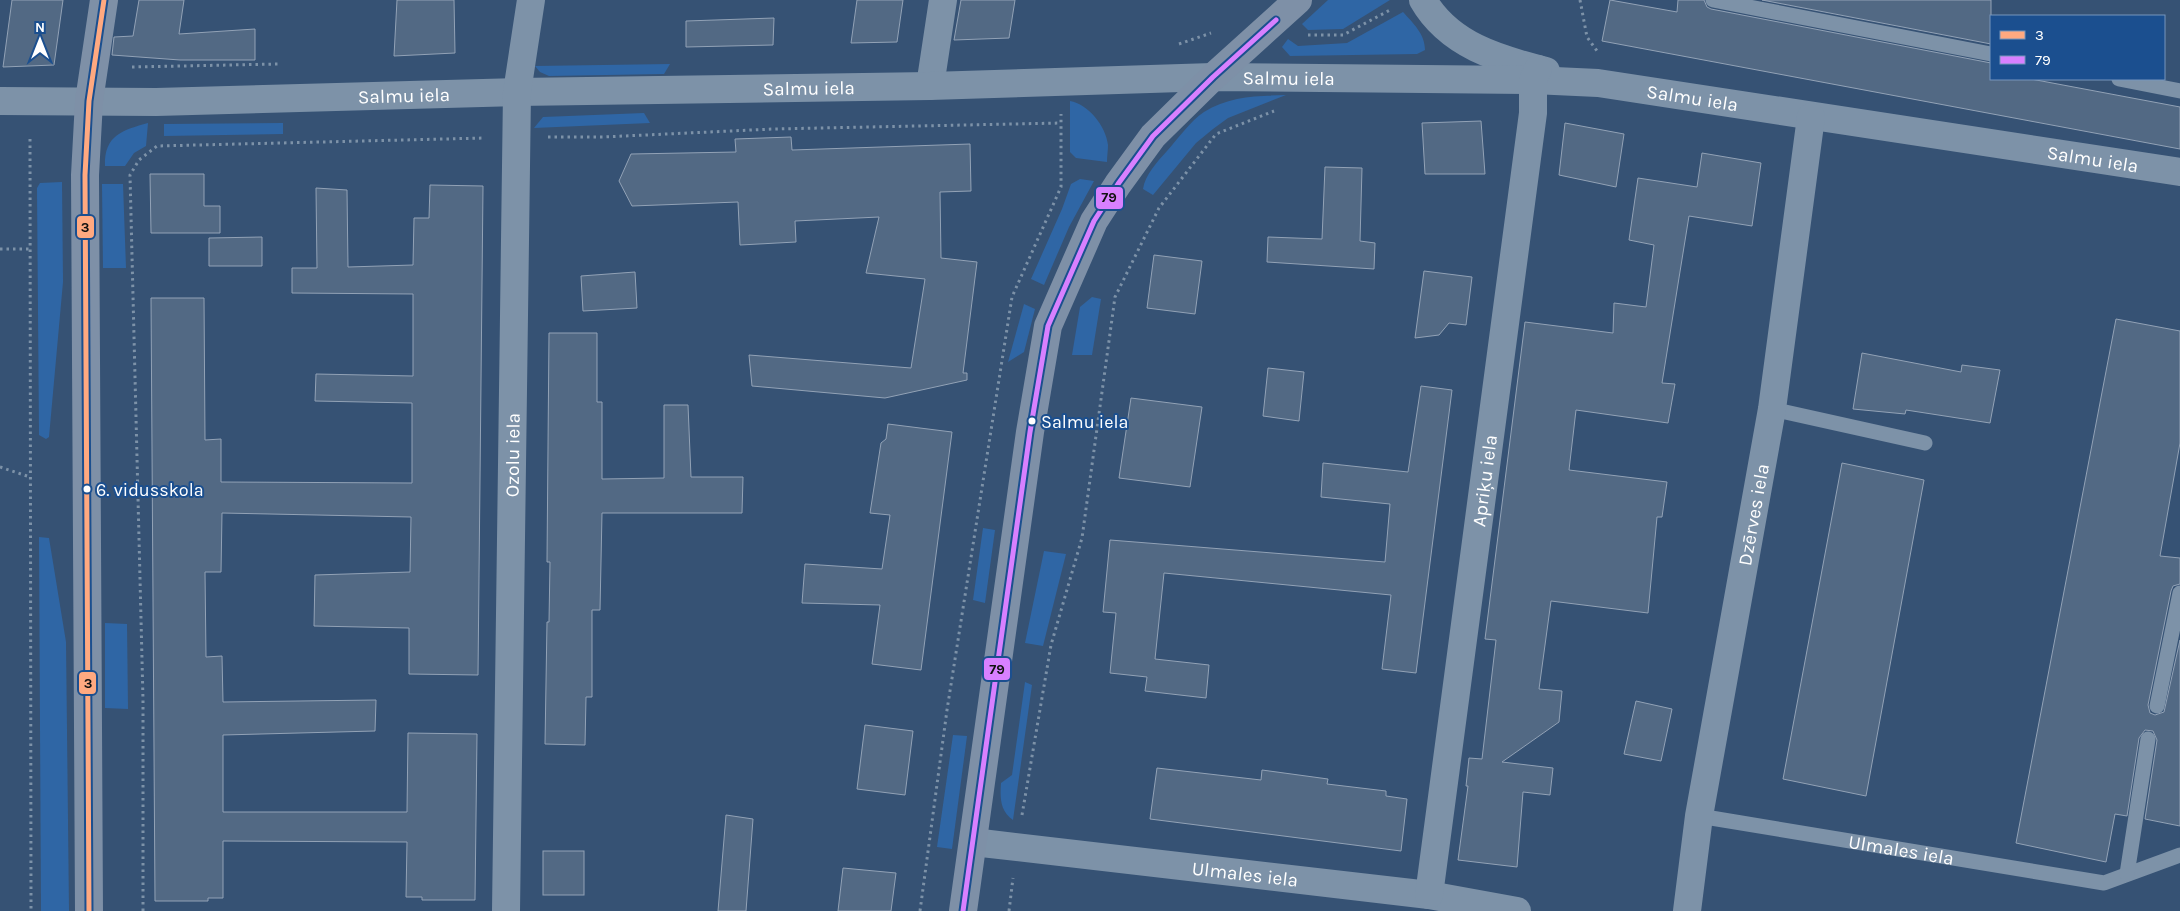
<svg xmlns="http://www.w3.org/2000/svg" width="2180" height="911" font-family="Karla,sans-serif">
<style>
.green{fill:#2f66a5}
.building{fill:#526984;stroke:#92a2b6}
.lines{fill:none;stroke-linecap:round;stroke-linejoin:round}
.path{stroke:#7d92a8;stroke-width:3;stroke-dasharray:2.5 4;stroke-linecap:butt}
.service{stroke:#7d92a8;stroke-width:15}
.minor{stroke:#7d92a8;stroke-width:28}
.trunk{stroke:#7e90a7;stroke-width:28}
.bus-1-casing{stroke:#1b4f8f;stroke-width:9}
.bus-2-casing{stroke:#1b4f8f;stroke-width:9}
.bus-1{stroke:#ffa980;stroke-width:5}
.bus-2{stroke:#d880ff;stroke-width:5}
.bus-dot{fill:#fff;stroke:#1b4f8f;stroke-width:2}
.labels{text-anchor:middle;stroke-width:4;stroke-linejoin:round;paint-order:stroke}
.bus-label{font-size:18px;fill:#fff;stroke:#1b4f8f;text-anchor:start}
.street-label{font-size:19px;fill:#fff;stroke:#1b4f8f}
.line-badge{stroke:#1b4f8f;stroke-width:2}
.pale-badge-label{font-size:14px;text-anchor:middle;font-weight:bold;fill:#111}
</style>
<rect width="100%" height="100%" fill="#365274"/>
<!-- green -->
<g class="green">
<path d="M 1328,0 L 1390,0 L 1343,29 L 1308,30 L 1302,24 Z"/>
<path d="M 1403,12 C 1413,23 1425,34 1425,50 L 1417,54 L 1290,56 L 1282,47 L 1288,39 L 1298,46 L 1347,43 Z"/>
<path d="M 670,64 L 664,74 L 549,76 L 540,72 L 535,66 Z"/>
<path d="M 1286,95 L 1228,118 L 1213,129 L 1196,143 L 1153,195 L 1143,189 C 1145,175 1157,162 1167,151 C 1178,139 1190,121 1204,112 C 1229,96 1258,96 1286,95 Z"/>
<path d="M 1070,101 C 1088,104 1106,126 1108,145 C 1108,150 1107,156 1107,162 L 1076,158 L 1070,152 Z"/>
<path d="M 644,113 L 650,123 L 534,128 L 543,117 Z"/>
<path d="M 148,123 L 146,146 L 134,153 L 125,166 L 105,166 C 104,135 123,130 148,123 Z"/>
<path d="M 283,123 L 283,134 L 164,136 L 164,124 Z"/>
<path d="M 1080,179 L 1094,181 L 1069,227 L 1044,285 L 1031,279 L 1062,209 L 1071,184 Z"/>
<path d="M 62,182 L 63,282 L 49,437 L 46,439 L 39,435 L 37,188 L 40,183 Z"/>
<path d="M 102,184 L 123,184 L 126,268 L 103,268 Z"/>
<path d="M 1092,297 L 1101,299 L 1092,355 L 1072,355 L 1080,307 Z"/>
<path d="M 1024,304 L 1035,309 L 1024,352 L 1008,362 Z"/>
<path d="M 983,528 L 995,530 L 985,603 L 973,600 Z"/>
<path d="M 39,537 L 49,538 L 66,642 L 69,911 L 41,911 Z"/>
<path d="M 1044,551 L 1066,554 L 1043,646 L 1025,643 Z"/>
<path d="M 105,623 L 127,624 L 128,709 L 105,708 Z"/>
<path d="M 1025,682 L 1032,685 L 1013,820 C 1000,811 1000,798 1001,783 L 1012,775 Z"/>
<path d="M 953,735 L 967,736 L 952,849 L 937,847 Z"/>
</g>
<!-- building -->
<g class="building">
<path d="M 12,0 L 63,0 L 54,65 L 3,67 Z"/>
<path d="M 139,0 L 184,0 L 179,34 L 255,29 L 255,60 L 180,60 L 112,55 L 114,37 L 133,36 Z"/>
<path d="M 397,0 L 454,0 L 455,53 L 394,56 Z"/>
<path d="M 857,0 L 903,0 L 897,42 L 851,43 Z"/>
<path d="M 961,0 L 1015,0 L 1009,38 L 954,40 Z"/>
<path d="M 1610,0 L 1677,12 L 1678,0 L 1704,0 L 1707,7 L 1711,9 L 1991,63 L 1991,79 L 2031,79 L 2180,107 L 2180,149 L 1602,41 Z"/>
<path d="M 1762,0 L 1991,0 L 1991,44 Z"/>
<path d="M 774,18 L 773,45 L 686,47 L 686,21 Z"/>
<path d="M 1481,121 L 1485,174 L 1425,174 L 1422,123 Z"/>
<path d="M 1565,123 L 1624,134 L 1616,187 L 1559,175 Z"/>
<path d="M 791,137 L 792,150 L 970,144 L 971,191 L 940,192 L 941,258 L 977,262 L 963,373 L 967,373 L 967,380 L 885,398 L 752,386 L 749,355 L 911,368 L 925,279 L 866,273 L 879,217 L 795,221 L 796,242 L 740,245 L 738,202 L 632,206 L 619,181 L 631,154 L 736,152 L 735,139 Z"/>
<path d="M 1702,153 L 1761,163 L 1752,226 L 1689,216 L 1662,383 L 1675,384 L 1668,423 L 1576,410 L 1569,470 L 1667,482 L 1662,517 L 1657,517 L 1648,613 L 1551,601 L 1539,689 L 1562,691 L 1559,722 L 1502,762 L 1553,768 L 1550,795 L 1523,792 L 1517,867 L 1458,860 L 1468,786 L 1466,786 L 1469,758 L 1482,759 L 1496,640 L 1485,639 L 1525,322 L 1613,333 L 1614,303 L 1646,307 L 1654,245 L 1629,240 L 1638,178 L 1697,187 Z"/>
<path d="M 1325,167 L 1362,168 L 1360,241 L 1375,243 L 1374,269 L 1267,262 L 1268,237 L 1322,239 Z"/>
<path d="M 150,174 L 204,174 L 204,206 L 220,206 L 220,233 L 151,233 Z"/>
<path d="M 430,185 L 483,186 L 478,675 L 409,674 L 409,628 L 314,626 L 315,575 L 410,572 L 411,517 L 222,513 L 221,572 L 205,572 L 206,657 L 222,656 L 223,702 L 376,700 L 375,731 L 223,735 L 223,812 L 407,812 L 408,733 L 477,734 L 475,900 L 422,900 L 422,897 L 406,897 L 407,842 L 223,841 L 223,898 L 208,898 L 208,901 L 155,901 L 151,298 L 204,298 L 205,440 L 221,439 L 221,482 L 412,483 L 412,403 L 315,401 L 316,374 L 413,376 L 413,294 L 292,293 L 292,268 L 317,268 L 316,188 L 347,190 L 348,267 L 413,265 L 414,218 L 429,218 Z"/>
<path d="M 262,237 L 262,266 L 209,266 L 209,238 Z"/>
<path d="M 1154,255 L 1202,261 L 1195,314 L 1147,308 Z"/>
<path d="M 1424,271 L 1472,277 L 1466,325 L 1449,323 L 1439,335 L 1415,338 Z"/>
<path d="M 635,272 L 637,308 L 583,311 L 581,276 Z"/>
<path d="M 2116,319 L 2180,331 L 2180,443 L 2160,556 L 2180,558 L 2180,584 L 2173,586 L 2171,591 L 2148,705 L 2150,713 L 2155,715 L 2164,712 L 2180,640 L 2180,826 L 2145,819 L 2157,740 L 2153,731 L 2145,730 L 2139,738 L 2127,816 L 2115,814 L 2106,862 L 2016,843 Z"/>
<path d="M 549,333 L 597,333 L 597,402 L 602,402 L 602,479 L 664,478 L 664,405 L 688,405 L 691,477 L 743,477 L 742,513 L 602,513 L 600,610 L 592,610 L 592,697 L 586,697 L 585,745 L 545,744 L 547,622 L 549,622 L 550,562 L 547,562 Z"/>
<path d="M 1862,353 L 1961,372 L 1962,365 L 2000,370 L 1990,423 L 1906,410 L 1905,414 L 1853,409 Z"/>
<path d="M 1268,368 L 1304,372 L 1299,421 L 1263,416 Z"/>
<path d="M 1421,386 L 1452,390 L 1416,673 L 1382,669 L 1391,595 L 1164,573 L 1155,659 L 1209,665 L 1206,698 L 1145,691 L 1147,677 L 1110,673 L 1116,613 L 1103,612 L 1110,540 L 1385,562 L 1390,504 L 1321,497 L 1323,463 L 1408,472 Z"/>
<path d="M 1131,398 L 1202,407 L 1190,487 L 1119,478 Z"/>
<path d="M 888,424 L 952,432 L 921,670 L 872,664 L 880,605 L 802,603 L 805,564 L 882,569 L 890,515 L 870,513 L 881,443 L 886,439 Z"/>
<path d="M 1842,463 L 1924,480 L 1866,796 L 1783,779 Z"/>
<path d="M 1636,701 L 1672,709 L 1661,761 L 1624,754 Z"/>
<path d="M 865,725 L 913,731 L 905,795 L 857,789 Z"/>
<path d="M 1157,768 L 1261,780 L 1262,770 L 1328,779 L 1327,784 L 1386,791 L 1386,796 L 1407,799 L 1401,851 L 1150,819 Z"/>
<path d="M 726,815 L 753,819 L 746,911 L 718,911 Z"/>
<rect x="543" y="851" width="41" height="44"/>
<path d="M 843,868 L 896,873 L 891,911 L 838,911 Z"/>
</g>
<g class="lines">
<!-- path -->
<g class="path">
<path d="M 1580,0 L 1587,37 L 1597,51"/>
<path d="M 1308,35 L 1343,35 L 1392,9"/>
<path d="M 1179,44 L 1211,33"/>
<path d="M 132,67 L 278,64"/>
<path d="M 548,137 L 603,137 L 773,129 L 1061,123"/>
<path d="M 30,139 L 31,911"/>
<path d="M 0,249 L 30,249"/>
<path d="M 0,467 L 30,477"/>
<path d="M 1022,815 L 1051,645 L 1082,538 L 1115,297 L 1159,208 L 1216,134 L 1274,111"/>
<path d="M 143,911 L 143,700 L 130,175 L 139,160 L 157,146 L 485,138"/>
<path d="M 920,911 L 947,710 L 1012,297 L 1061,187 L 1061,114"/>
<path d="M 1009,911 L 1013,878"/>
</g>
<!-- service -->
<g class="service">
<path d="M 1713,0 L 1991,54"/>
<path d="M 2119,79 L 2180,91"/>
<path d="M 1772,409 L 1925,443"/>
<path d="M 2157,706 L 2180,593"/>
<path id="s1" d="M 1699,816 L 2104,883 L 2180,855"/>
<path d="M 2127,874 L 2148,739"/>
</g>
<!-- minor -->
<g class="minor">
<path d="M 1423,0 C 1449,45 1498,59 1546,71"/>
<path d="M 930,86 L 943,0"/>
<path id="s2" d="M 0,101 L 156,102 L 517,92 L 930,86 L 1213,77 L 1533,80 L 1598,83 L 2180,172"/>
<path id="s3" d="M 973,842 L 1429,895 L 1517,911"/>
<path id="s4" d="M 1429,895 L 1533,113 L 1533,80 L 1538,69"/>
<path id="s5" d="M 506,911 L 517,92 L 531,0"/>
<path id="s6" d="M 1687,911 L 1699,816 L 1772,409 L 1811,117"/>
</g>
<!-- trunk -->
<g class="trunk">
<path d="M 89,911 L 85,175 L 89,101 L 104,0"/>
<path d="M 963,911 L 1030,432 L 1048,326 L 1094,221 L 1118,184 L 1153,136 L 1213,77 L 1298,0"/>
</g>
<!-- bus-1 casing -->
<g class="bus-1-casing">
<path id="bus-1" d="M 89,911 L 85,175 L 89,101 L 104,0"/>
</g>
<!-- bus-2 casing -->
<g class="bus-2-casing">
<path id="bus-2" d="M 963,911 L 1030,432 L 1048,326 L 1094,221 L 1118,184 L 1153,136 L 1213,77 L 1276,20"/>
</g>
<!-- bus-1 -->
<use href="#bus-1" class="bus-1"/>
<!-- bus-2 -->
<use href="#bus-2" class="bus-2"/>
</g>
<!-- markers -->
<g class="bus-dot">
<circle cx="1032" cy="421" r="4.5"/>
<circle cx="87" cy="489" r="4.5"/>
</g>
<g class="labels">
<!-- bus labels -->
<g class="bus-label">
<text x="1041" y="428">Salmu iela</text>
<text x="96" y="496">6. vidusskola</text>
</g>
<!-- street labels -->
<g class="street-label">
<text dy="7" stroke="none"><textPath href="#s2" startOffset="1289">Salmu iela</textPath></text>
<text dy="7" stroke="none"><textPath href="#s2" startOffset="809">Salmu iela</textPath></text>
<text dy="7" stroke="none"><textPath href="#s2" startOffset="404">Salmu iela</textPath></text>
<text dy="7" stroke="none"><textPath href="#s2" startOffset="1694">Salmu iela</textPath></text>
<text dy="7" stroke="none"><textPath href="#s2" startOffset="2099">Salmu iela</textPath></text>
<text dy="7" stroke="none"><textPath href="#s5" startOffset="456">Ozolu iela</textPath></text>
<text dy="7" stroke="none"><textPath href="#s4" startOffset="418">Apriķu iela</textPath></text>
<text dy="7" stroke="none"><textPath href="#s6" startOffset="402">Dzērves iela</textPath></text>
<text dy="7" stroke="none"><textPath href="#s1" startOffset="205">Ulmales iela</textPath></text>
<text dy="7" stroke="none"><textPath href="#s3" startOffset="274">Ulmales iela</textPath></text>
</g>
</g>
<g class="line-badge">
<rect x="1095" y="186" width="29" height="24" rx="5" fill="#d880ff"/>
<rect x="76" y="215" width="19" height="24" rx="5" fill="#ffa980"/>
<rect x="983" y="657" width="28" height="24" rx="5" fill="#d880ff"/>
<rect x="78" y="671" width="19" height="24" rx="5" fill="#ffa980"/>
</g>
<g class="pale-badge-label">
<text x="1109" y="202">79</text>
<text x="85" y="232">3</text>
<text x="997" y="674">79</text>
<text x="88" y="688">3</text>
</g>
<!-- legend -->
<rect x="1990" y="15" width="175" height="65" fill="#1b4f8f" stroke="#7695bc"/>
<rect x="2000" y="31" width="25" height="8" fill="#ffa980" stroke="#7695bc"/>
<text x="2035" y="40" font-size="15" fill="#ffffff">3</text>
<rect x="2000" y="56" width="25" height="8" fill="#d880ff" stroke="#7695bc"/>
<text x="2035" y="65" font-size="15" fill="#ffffff">79</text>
<!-- north arrow -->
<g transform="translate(40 40)" stroke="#1b4f8f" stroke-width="4" paint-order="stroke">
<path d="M0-4L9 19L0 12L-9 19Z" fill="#ffffff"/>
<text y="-8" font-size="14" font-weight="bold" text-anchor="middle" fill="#ffffff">N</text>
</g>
</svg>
